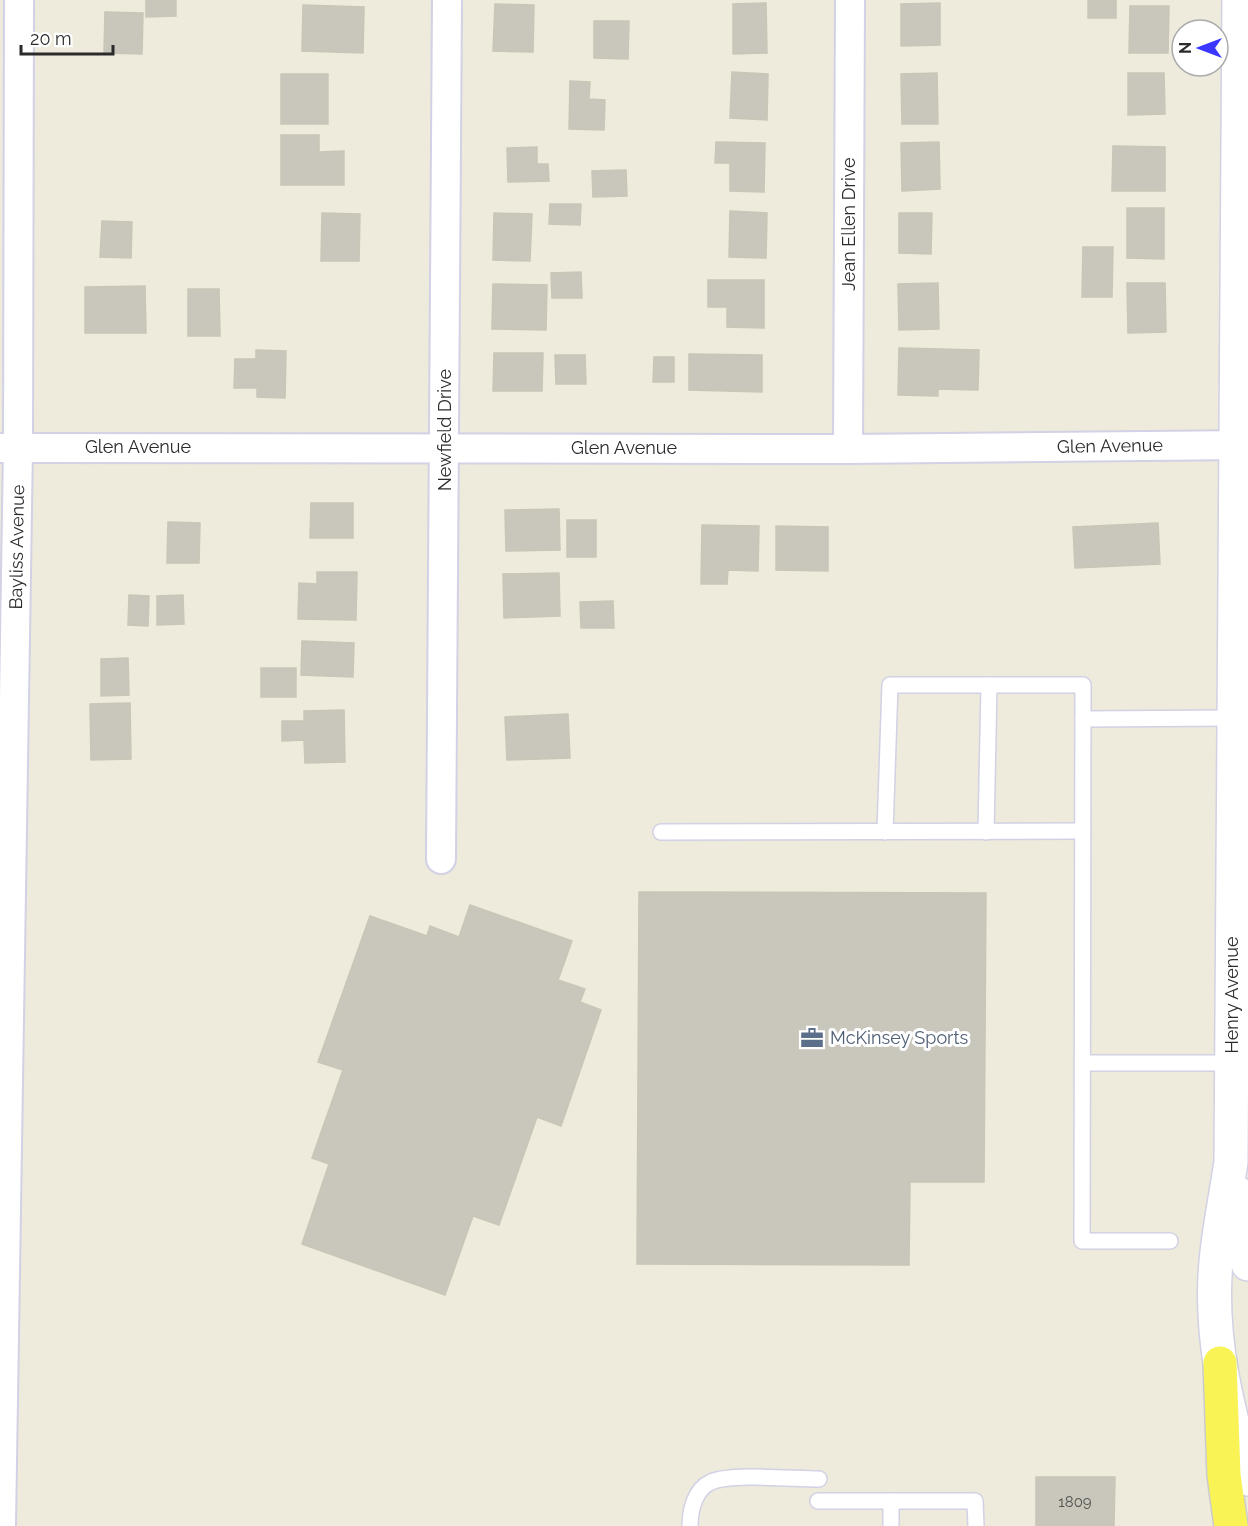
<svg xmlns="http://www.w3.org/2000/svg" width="1248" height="1526" font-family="Raleway,sans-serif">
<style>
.building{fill:#c9c6bc;stroke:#c9c6b6;stroke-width:1.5}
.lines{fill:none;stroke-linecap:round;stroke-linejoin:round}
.lane-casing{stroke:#d2d1e5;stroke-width:18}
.street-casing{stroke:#d2d1e5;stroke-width:32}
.secondary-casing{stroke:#d2d1e5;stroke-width:36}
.primary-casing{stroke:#ccc;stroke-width:36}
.lane{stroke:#fff;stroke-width:15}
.street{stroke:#fff;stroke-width:28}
.secondary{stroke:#fff;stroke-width:33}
.primary{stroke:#f9f356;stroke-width:33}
.labels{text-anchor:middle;stroke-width:6;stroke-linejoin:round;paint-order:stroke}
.number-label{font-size:15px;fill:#52524f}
.street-label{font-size:18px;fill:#2b2b2b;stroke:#fff}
.service-label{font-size:18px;fill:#4e5e75;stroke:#fff;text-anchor:start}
</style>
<rect width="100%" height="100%" fill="#eeeadc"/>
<!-- building -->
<g class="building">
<path d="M 146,0 L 176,0 L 176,16 L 146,17 Z"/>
<rect x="1088" y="0" width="28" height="18"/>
<path d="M 766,3 L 767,53 L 733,54 L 733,4 Z"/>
<path d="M 940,3 L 940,45 L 901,46 L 901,4 Z"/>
<path d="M 495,4 L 534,5 L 533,52 L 493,51 Z"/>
<path d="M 303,5 L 364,7 L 363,53 L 302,51 Z"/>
<path d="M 1130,6 L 1169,6 L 1168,53 L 1129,53 Z"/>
<path d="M 105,12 L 143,13 L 142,54 L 104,53 Z"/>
<path d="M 594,21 L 629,21 L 628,59 L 594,58 Z"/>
<path d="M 732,72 L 768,74 L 767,120 L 730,118 Z"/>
<path d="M 937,73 L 938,124 L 902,124 L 901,74 Z"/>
<path d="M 1128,73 L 1164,73 L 1165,114 L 1128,115 Z"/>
<rect x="281" y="74" width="47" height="50"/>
<path d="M 570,81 L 590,82 L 589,99 L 605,100 L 604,130 L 569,129 Z"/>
<path d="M 281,135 L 319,135 L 319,152 L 344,151 L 344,185 L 281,185 Z"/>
<path d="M 716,142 L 765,143 L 764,192 L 730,191 L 730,163 L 715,163 Z"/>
<path d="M 939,142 L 940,189 L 902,191 L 901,143 Z"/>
<path d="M 1113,146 L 1165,147 L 1165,191 L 1112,191 Z"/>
<path d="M 537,147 L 537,164 L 548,164 L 549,181 L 508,182 L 507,148 Z"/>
<path d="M 626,170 L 627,196 L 593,197 L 592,171 Z"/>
<path d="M 550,204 L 581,204 L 580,225 L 549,224 Z"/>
<path d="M 1127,208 L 1164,208 L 1164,259 L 1127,258 Z"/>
<path d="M 730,211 L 767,213 L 766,258 L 729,257 Z"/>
<path d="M 322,213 L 360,214 L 359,261 L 321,261 Z"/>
<path d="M 494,213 L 532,214 L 530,261 L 493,260 Z"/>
<path d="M 899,213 L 932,213 L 931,254 L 899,253 Z"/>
<path d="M 102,221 L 132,222 L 131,258 L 100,257 Z"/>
<path d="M 1083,247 L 1113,247 L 1112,297 L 1082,297 Z"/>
<path d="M 581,272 L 582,298 L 552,298 L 551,273 Z"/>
<path d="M 708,280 L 764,280 L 764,328 L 727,327 L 727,307 L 708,307 Z"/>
<path d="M 938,283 L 939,329 L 899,330 L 898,284 Z"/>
<path d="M 1127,283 L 1165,283 L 1166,332 L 1128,333 Z"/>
<path d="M 493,284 L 547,285 L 546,330 L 492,329 Z"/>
<path d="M 145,286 L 146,333 L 85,333 L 85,287 Z"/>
<path d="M 188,289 L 219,289 L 220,336 L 188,336 Z"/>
<path d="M 899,348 L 979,350 L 978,390 L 938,389 L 938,396 L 898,395 Z"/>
<path d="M 256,350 L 286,351 L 285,398 L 257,397 L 257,388 L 234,388 L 235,359 L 256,359 Z"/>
<path d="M 494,353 L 543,353 L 542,391 L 493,391 Z"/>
<path d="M 689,354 L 762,355 L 762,392 L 689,390 Z"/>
<path d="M 555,355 L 585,355 L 586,384 L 556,384 Z"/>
<path d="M 654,357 L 674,357 L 674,382 L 653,382 Z"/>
<path d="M 311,503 L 353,503 L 353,538 L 310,538 Z"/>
<path d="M 559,509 L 560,550 L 506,551 L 505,510 Z"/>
<rect x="567" y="520" width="29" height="37"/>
<path d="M 168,522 L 200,523 L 199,563 L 167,563 Z"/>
<path d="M 1158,523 L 1160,564 L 1075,568 L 1073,527 Z"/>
<path d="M 702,525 L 759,526 L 758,571 L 728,570 L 727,584 L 701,584 Z"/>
<path d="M 776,526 L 828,527 L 828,571 L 776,570 Z"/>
<path d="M 317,572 L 357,572 L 356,620 L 298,619 L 299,583 L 317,584 Z"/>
<path d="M 559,573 L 560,616 L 504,618 L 503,574 Z"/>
<path d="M 129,595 L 149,596 L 148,626 L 128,625 Z"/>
<path d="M 183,595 L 184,624 L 157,625 L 157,596 Z"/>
<path d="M 613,601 L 614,628 L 581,628 L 580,602 Z"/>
<path d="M 302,641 L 354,643 L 353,677 L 301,675 Z"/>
<path d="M 128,658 L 129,695 L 101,696 L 101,659 Z"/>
<rect x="261" y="668" width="35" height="29"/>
<path d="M 130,703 L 131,759 L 91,760 L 90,704 Z"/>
<path d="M 344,710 L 345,762 L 305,763 L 304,740 L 282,741 L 282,721 L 304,721 L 304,711 Z"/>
<path d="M 568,714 L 570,758 L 507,760 L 505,717 Z"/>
<path d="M 639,892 L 986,893 L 984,1182 L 910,1182 L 909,1265 L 637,1264 Z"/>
<path d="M 470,905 L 572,941 L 558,980 L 585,989 L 580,1002 L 601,1010 L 561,1126 L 537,1117 L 499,1225 L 473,1216 L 445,1295 L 302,1244 L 329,1164 L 312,1158 L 343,1070 L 318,1062 L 370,916 L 427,936 L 430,926 L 459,937 Z"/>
<path d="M 1036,1477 L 1115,1477 L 1114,1526 L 1036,1526 Z"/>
</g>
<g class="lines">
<!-- lane casing -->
<g class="lane-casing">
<g id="lane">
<path d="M 1083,719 L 1233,718"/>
<path d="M 661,832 L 1083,831"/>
<path d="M 885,832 L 890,685 L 1083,685 L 1082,1241 L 1170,1241"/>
<path d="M 986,832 L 989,685"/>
<path d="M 1083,1063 L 1232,1063"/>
<path d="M 818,1501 L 975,1501 L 976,1526"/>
<path d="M 690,1526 C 690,1510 695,1489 711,1482 C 733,1473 793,1479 819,1479"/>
<path d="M 891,1526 L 891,1501"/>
</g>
</g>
<!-- street casing -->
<g class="street-casing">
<g id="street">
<path d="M 0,448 L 848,449 L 1248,445"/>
<path d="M 848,449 L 850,0"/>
<path d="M 441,859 L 447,0"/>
<path d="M 1,1526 L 18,447 L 19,0"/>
</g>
</g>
<!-- secondary casing -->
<g class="secondary-casing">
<g id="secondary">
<path d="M 1239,0 L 1231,1162 C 1226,1195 1219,1229 1216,1262 C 1209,1336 1227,1409 1248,1479"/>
<path d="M 1236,1192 L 1248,1264"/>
</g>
</g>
<!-- primary casing -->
<g class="primary-casing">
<path id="primary" d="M 1220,1363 L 1224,1475 L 1231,1526"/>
</g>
<!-- lane -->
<use href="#lane" class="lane"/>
<!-- street -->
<use href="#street" class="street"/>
<!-- secondary -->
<use href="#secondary" class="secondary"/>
<!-- primary -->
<use href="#primary" class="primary"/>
</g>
<!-- icons -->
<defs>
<g id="office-bare" transform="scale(1.8)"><path d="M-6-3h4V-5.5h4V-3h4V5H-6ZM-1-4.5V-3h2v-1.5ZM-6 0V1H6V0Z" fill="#5c6f8a" stroke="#fff" stroke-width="2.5" paint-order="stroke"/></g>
</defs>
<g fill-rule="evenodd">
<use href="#office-bare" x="812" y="1038"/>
</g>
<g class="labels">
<!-- number labels -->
<g class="number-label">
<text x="1075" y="1507">1809</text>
</g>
<!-- street labels -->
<g class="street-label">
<text transform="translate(849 224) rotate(-90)" y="6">Jean Ellen Drive</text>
<text transform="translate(445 430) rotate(-90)" y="6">Newfield Drive</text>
<text transform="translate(1110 446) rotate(-1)" y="6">Glen Avenue</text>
<text x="138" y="453">Glen Avenue</text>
<text x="624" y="454">Glen Avenue</text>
<text transform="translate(17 547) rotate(-89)" y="6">Bayliss Avenue</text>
<text transform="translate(1232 995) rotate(-90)" y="6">Henry Avenue</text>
</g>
<!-- service labels -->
<g class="service-label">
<text x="830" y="1044">McKinsey Sports</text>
</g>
</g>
<!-- north arrow -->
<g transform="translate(1200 48) rotate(270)"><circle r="28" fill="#ffffff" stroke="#aaaaaa" stroke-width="1.5"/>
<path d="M0-4.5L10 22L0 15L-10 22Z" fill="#3a38ff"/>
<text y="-9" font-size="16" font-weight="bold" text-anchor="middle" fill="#2b2b2b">N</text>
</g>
<!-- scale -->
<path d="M21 45v9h92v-9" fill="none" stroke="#2b2b2b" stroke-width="3"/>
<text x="30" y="45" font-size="18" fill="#2b2b2b" stroke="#ffffff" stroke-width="4.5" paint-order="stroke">20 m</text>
</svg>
